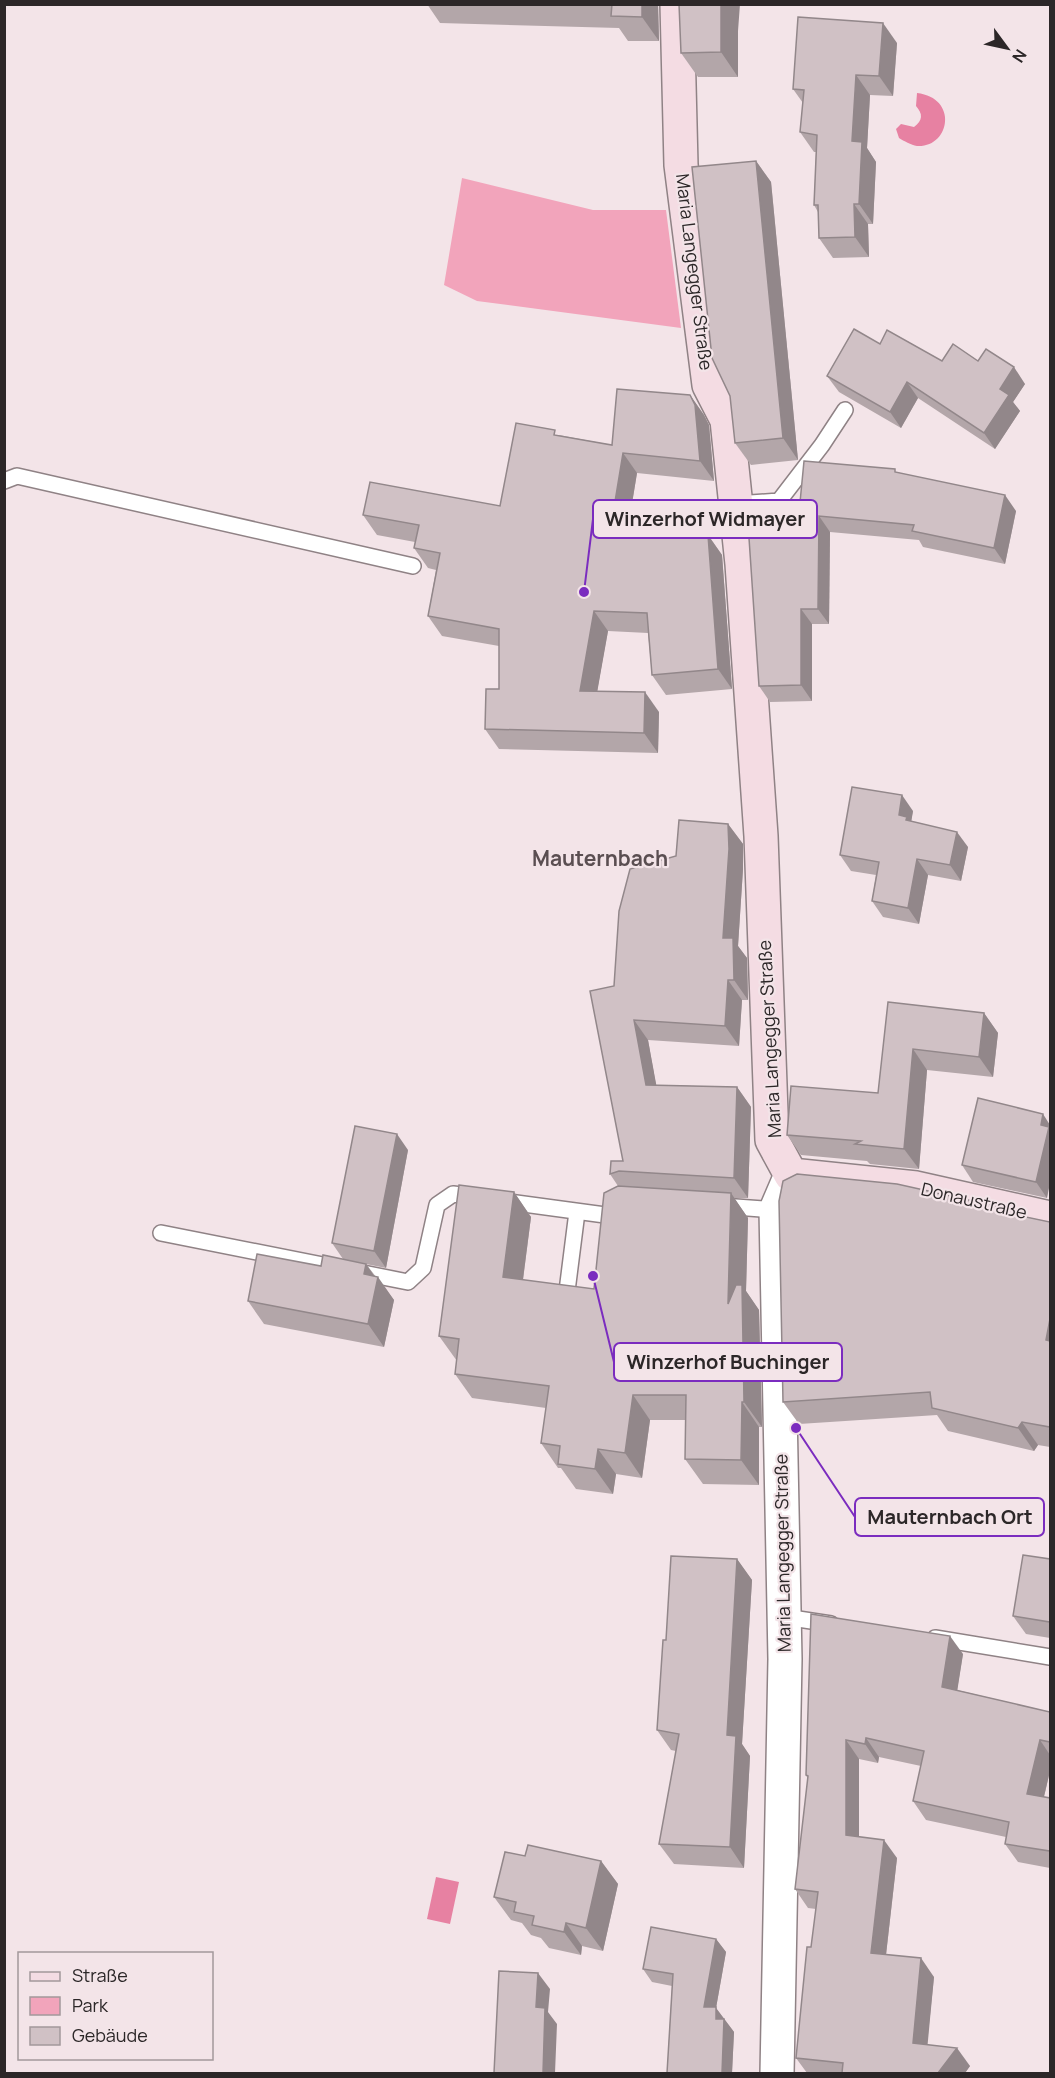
<svg xmlns="http://www.w3.org/2000/svg" width="1055" height="2078" font-family="Manrope,sans-serif">
<style>
.green{fill:#f2a4bb}
.water{fill:#e781a2}
.lines{fill:none;stroke-linecap:round;stroke-linejoin:round}
.service-casing{stroke:#8f8285;stroke-width:18}
.tertiary-casing{stroke:#8f8285;stroke-width:36}
.secondary-casing{stroke:#8f8285;stroke-width:36}
.service{stroke:#fff;stroke-width:15}
.tertiary{stroke:#fff;stroke-width:33}
.secondary{stroke:#f4dce3;stroke-width:33}
.wall{fill:#b3a6a9}
.shaded-wall{fill:#92878a}
.building{fill:#d0c1c5;stroke:#92878a;stroke-width:1.5}
.labels{text-anchor:middle;stroke-width:4.5;stroke-linejoin:round;paint-order:stroke}
.street-label{font-size:18px;fill:#2c2728;stroke:#f3e4e8}
.quarter-label{font-size:21px;font-weight:bold;fill:#5a4e51;stroke:#f3e4e8}
.leader{fill:none;stroke:#7b2cbf;stroke-width:2}
.callout-dot{fill:#7b2cbf;stroke:#f3e4e8;stroke-width:2}
.callout{fill:#f3e4e8;stroke:#7b2cbf;stroke-width:2}
.callout-label{font-size:20px;text-anchor:middle;font-weight:bold;fill:#2c2728}
</style>
<rect width="100%" height="100%" fill="#f3e4e8"/>
<!-- green -->
<path class="green" d="M 462,178 L 593,210 L 666,210 L 681,328 L 477,301 L 444,285 Z"/>
<!-- water -->
<g class="water">
<path d="M 917,93 C 959,98 950,148 917,146 C 911,145 904,141 899,138 L 896,129 L 901,124 L 914,127 C 923,120 923,114 916,106 Z"/>
<path d="M 436,1877 L 459,1882 L 450,1924 L 427,1919 Z"/>
</g>
<g class="lines">
<!-- service casing -->
<g class="service-casing">
<g id="service">
<path d="M 4,481 L 17,476 L 413,566"/>
<path d="M 736,504 L 779,501 L 822,445 L 845,410"/>
<path d="M 502,1201 L 605,1215 L 619,1208"/>
<path d="M 722,1206 L 776,1210"/>
<path d="M 161,1233 L 408,1282 L 423,1268 L 437,1205 L 453,1194 L 478,1197"/>
<path d="M 567,1291 L 577,1212"/>
<path d="M 785,1617 L 831,1624"/>
<path d="M 935,1638 L 1050,1657"/>
</g>
</g>
<!-- tertiary casing -->
<g class="tertiary-casing">
<path id="tertiary" d="M 777,2074 L 785,1659 L 776,1210 L 791,1175"/>
</g>
<!-- secondary casing -->
<g class="secondary-casing">
<path id="secondary" d="M 677,4 L 681,165 L 709,385 L 727,420 L 742,564 L 761,836 L 772,1140 L 791,1175 L 916,1188 L 1050,1218"/>
</g>
<!-- service -->
<use href="#service" class="service"/>
<!-- tertiary -->
<use href="#tertiary" class="tertiary"/>
<!-- secondary -->
<use href="#secondary" class="secondary"/>
</g>
<!-- wall -->
<g class="wall">
<path d="M 427,4 L 658,4 L 659,41 L 628,41 L 619,28 L 440,23 Z"/>
<path d="M 738,31 L 738,77 L 698,77 L 681,53 Z"/>
<path d="M 897,43 L 893,96 L 870,95 L 867,148 L 876,162 L 873,224 L 868,224 L 869,257 L 833,258 L 819,238 L 818,212 L 814,205 L 816,152 L 814,152 L 800,132 L 803,103 L 793,89 Z"/>
<path d="M 756,161 L 771,182 L 798,460 L 751,465 L 735,443 Z"/>
<path d="M 942,361 L 978,361 L 1025,384 L 1013,402 L 1020,411 L 995,449 L 918,398 L 901,428 L 839,392 L 827,376 Z"/>
<path d="M 690,395 L 704,415 L 709,425 L 714,481 L 637,473 L 628,528 L 708,535 L 722,555 L 732,689 L 666,695 L 652,675 L 648,633 L 608,631 L 597,691 L 659,712 L 658,753 L 499,749 L 485,729 L 499,689 L 499,646 L 442,636 L 428,616 L 436,570 L 428,568 L 414,548 L 415,542 L 377,535 L 363,515 L 500,506 L 559,435 L 612,445 Z"/>
<path d="M 897,472 L 1016,511 L 1005,564 L 923,547 L 919,540 L 830,532 L 829,624 L 812,624 L 812,701 L 770,702 L 759,686 L 799,513 Z"/>
<path d="M 913,811 L 911,821 L 968,847 L 961,881 L 928,875 L 919,924 L 883,917 L 872,901 L 876,875 L 851,871 L 840,855 Z"/>
<path d="M 728,824 L 743,844 L 743,869 L 738,946 L 747,958 L 748,1000 L 742,1000 L 739,1046 L 648,1040 L 656,1085 L 737,1087 L 751,1107 L 748,1198 L 734,1198 L 748,1218 L 746,1291 L 759,1310 L 762,1427 L 759,1427 L 759,1485 L 703,1484 L 685,1459 L 686,1420 L 650,1420 L 642,1478 L 616,1474 L 613,1494 L 576,1489 L 561,1468 L 558,1468 L 541,1443 L 546,1408 L 472,1398 L 455,1374 L 457,1361 L 439,1336 L 514,1192 L 531,1217 L 523,1280 L 594,1289 L 618,1186 L 610,1174 L 623,1161 L 614,986 L 676,856 Z"/>
<path d="M 888,1002 L 984,1013 L 998,1033 L 993,1077 L 927,1070 L 919,1169 L 870,1164 L 867,1161 L 801,1155 L 787,1135 L 878,1093 Z"/>
<path d="M 1050,1125 L 1047,1198 L 973,1182 L 962,1165 Z"/>
<path d="M 408,1150 L 386,1268 L 366,1264 L 394,1300 L 384,1347 L 264,1324 L 248,1301 L 321,1266 L 343,1259 L 332,1243 Z"/>
<path d="M 1026,1217 L 1050,1222 L 1050,1447 L 1038,1445 L 1034,1451 L 948,1431 L 937,1415 L 799,1424 L 783,1402 Z"/>
<path d="M 737,1559 L 752,1580 L 742,1744 L 750,1756 L 744,1868 L 674,1864 L 659,1844 L 676,1751 L 671,1750 L 657,1730 L 666,1640 Z"/>
<path d="M 1050,1559 L 1050,1638 L 1026,1634 L 1013,1616 Z"/>
<path d="M 811,1614 L 963,1654 L 957,1690 L 1050,1712 L 1050,1771 L 1044,1797 L 1050,1798 L 1050,1868 L 1018,1862 L 1005,1844 L 1006,1837 L 926,1820 L 913,1801 L 921,1766 L 879,1757 L 878,1763 L 859,1759 L 859,1837 L 897,1858 L 886,1955 L 934,1977 L 927,2044 L 970,2066 L 965,2073 L 807,2073 L 796,2058 L 811,1947 L 816,1909 L 808,1908 L 795,1889 L 808,1779 L 806,1775 Z"/>
<path d="M 525,1856 L 601,1861 L 618,1884 L 603,1951 L 582,1946 L 581,1955 L 549,1948 L 541,1938 L 531,1935 L 522,1923 L 511,1920 L 494,1897 Z"/>
<path d="M 716,1939 L 726,1952 L 716,2008 L 734,2032 L 732,2073 L 667,2073 L 672,1986 L 652,1982 L 643,1969 Z"/>
</g>
<!-- shaded-wall -->
<g class="shaded-wall">
<path d="M 642,4 L 658,4 L 659,41 L 642,17 Z"/>
<path d="M 721,4 L 740,4 L 738,31 L 738,77 L 721,52 Z"/>
<path d="M 883,23 L 897,43 L 893,96 L 879,76 Z"/>
<path d="M 856,75 L 870,95 L 867,148 L 876,162 L 873,224 L 859,204 L 852,141 Z"/>
<path d="M 756,161 L 771,182 L 798,460 L 783,438 Z"/>
<path d="M 854,204 L 868,224 L 869,257 L 855,237 Z"/>
<path d="M 1014,367 L 1025,384 L 1013,402 L 1020,411 L 995,449 L 984,433 L 1000,389 Z"/>
<path d="M 907,382 L 918,398 L 901,428 L 890,412 Z"/>
<path d="M 690,395 L 704,415 L 709,425 L 714,481 L 700,461 Z"/>
<path d="M 623,453 L 637,473 L 625,546 L 611,526 Z"/>
<path d="M 1005,495 L 1016,511 L 1005,564 L 994,548 Z"/>
<path d="M 819,516 L 830,532 L 829,624 L 818,609 Z"/>
<path d="M 708,535 L 722,555 L 732,689 L 718,669 Z"/>
<path d="M 801,609 L 812,624 L 812,701 L 801,685 Z"/>
<path d="M 594,611 L 608,631 L 594,710 L 580,691 Z"/>
<path d="M 645,692 L 659,712 L 658,753 L 644,733 Z"/>
<path d="M 902,795 L 913,811 L 911,823 L 899,815 Z"/>
<path d="M 728,824 L 743,844 L 743,869 L 738,946 L 747,958 L 748,1000 L 734,980 L 723,938 Z"/>
<path d="M 957,832 L 968,847 L 961,881 L 950,865 Z"/>
<path d="M 917,859 L 928,875 L 919,924 L 908,908 Z"/>
<path d="M 728,980 L 742,1000 L 739,1046 L 725,1026 Z"/>
<path d="M 984,1013 L 998,1033 L 993,1077 L 979,1057 Z"/>
<path d="M 634,1020 L 648,1040 L 660,1105 L 646,1085 Z"/>
<path d="M 913,1049 L 927,1070 L 919,1169 L 904,1149 Z"/>
<path d="M 737,1087 L 751,1107 L 748,1198 L 734,1178 Z"/>
<path d="M 1043,1114 L 1050,1125 L 1050,1183 L 1047,1198 L 1036,1182 L 1041,1125 Z"/>
<path d="M 397,1134 L 408,1150 L 386,1268 L 374,1251 Z"/>
<path d="M 514,1192 L 531,1217 L 520,1302 L 503,1277 Z"/>
<path d="M 731,1193 L 748,1218 L 746,1291 L 759,1310 L 762,1427 L 744,1402 L 728,1304 Z"/>
<path d="M 366,1264 L 377,1280 L 378,1277 L 394,1300 L 384,1347 L 368,1324 L 364,1274 Z"/>
<path d="M 1050,1319 L 1050,1347 L 1046,1340 Z"/>
<path d="M 633,1395 L 650,1420 L 642,1478 L 625,1453 Z"/>
<path d="M 742,1402 L 759,1427 L 759,1485 L 741,1460 Z"/>
<path d="M 1022,1422 L 1038,1445 L 1034,1451 L 1018,1428 Z"/>
<path d="M 598,1449 L 616,1474 L 613,1494 L 595,1469 Z"/>
<path d="M 737,1559 L 752,1580 L 742,1744 L 750,1756 L 744,1868 L 730,1847 L 727,1735 Z"/>
<path d="M 950,1636 L 963,1654 L 955,1705 L 942,1687 Z"/>
<path d="M 866,1738 L 879,1757 L 878,1763 L 865,1744 Z"/>
<path d="M 846,1740 L 859,1759 L 859,1854 L 846,1835 Z"/>
<path d="M 1040,1740 L 1050,1755 L 1050,1771 L 1040,1813 L 1027,1794 Z"/>
<path d="M 884,1840 L 897,1858 L 884,1972 L 871,1953 Z"/>
<path d="M 601,1861 L 618,1884 L 603,1951 L 586,1928 Z"/>
<path d="M 566,1923 L 582,1946 L 581,1955 L 564,1932 Z"/>
<path d="M 716,1939 L 726,1952 L 716,2008 L 734,2032 L 732,2073 L 722,2073 L 704,2007 Z"/>
<path d="M 921,1958 L 934,1977 L 926,2061 L 913,2043 Z"/>
<path d="M 538,1973 L 550,1989 L 548,2012 L 557,2024 L 555,2073 L 543,2073 L 536,2007 Z"/>
<path d="M 957,2048 L 970,2066 L 965,2073 L 938,2073 Z"/>
</g>
<!-- building -->
<g class="building">
<path d="M 612,4 L 642,4 L 642,17 L 611,16 Z"/>
<path d="M 679,4 L 721,4 L 721,52 L 681,53 Z"/>
<path d="M 798,17 L 883,23 L 879,76 L 856,75 L 852,141 L 862,142 L 859,204 L 854,204 L 855,237 L 819,238 L 818,205 L 814,205 L 817,135 L 800,132 L 804,90 L 793,89 Z"/>
<path d="M 756,161 L 783,438 L 735,443 L 730,396 L 712,358 L 692,167 Z"/>
<path d="M 854,329 L 880,344 L 887,330 L 942,361 L 953,344 L 978,361 L 986,349 L 1014,367 L 1000,389 L 1009,395 L 984,433 L 907,382 L 890,412 L 827,376 Z"/>
<path d="M 617,389 L 690,395 L 695,405 L 700,461 L 623,453 L 611,526 L 708,535 L 718,669 L 652,675 L 647,613 L 594,611 L 580,691 L 645,692 L 644,733 L 485,729 L 486,689 L 499,689 L 499,629 L 428,616 L 440,553 L 414,548 L 419,525 L 363,515 L 370,482 L 500,506 L 516,423 L 555,430 L 554,435 L 612,445 Z"/>
<path d="M 804,461 L 895,469 L 895,472 L 1005,495 L 994,548 L 912,531 L 914,525 L 819,516 L 818,609 L 801,609 L 801,685 L 759,686 L 749,538 L 750,511 L 799,513 Z"/>
<path d="M 852,787 L 902,795 L 899,815 L 907,817 L 906,820 L 957,832 L 950,865 L 917,859 L 908,908 L 872,901 L 879,862 L 840,855 Z"/>
<path d="M 679,820 L 728,824 L 729,849 L 723,938 L 733,938 L 734,980 L 728,980 L 725,1026 L 634,1020 L 646,1085 L 737,1087 L 734,1178 L 619,1171 L 610,1174 L 611,1161 L 623,1161 L 590,991 L 614,986 L 619,911 L 630,869 L 676,856 Z"/>
<path d="M 888,1002 L 984,1013 L 979,1057 L 913,1049 L 904,1149 L 855,1144 L 861,1141 L 787,1135 L 791,1086 L 878,1093 Z"/>
<path d="M 978,1098 L 1043,1114 L 1041,1125 L 1049,1127 L 1036,1182 L 962,1165 Z"/>
<path d="M 355,1126 L 397,1134 L 374,1251 L 332,1243 Z"/>
<path d="M 797,1174 L 897,1184 L 1022,1212 L 1021,1216 L 1050,1222 L 1050,1319 L 1046,1340 L 1050,1341 L 1050,1427 L 1022,1422 L 1018,1428 L 932,1408 L 930,1392 L 783,1402 L 779,1201 L 783,1181 Z"/>
<path d="M 459,1185 L 514,1192 L 503,1277 L 594,1289 L 604,1193 L 618,1186 L 731,1193 L 728,1304 L 736,1285 L 742,1285 L 744,1402 L 742,1402 L 741,1460 L 685,1459 L 686,1395 L 633,1395 L 625,1453 L 598,1449 L 595,1469 L 558,1464 L 560,1446 L 541,1443 L 549,1386 L 455,1374 L 459,1339 L 439,1336 Z"/>
<path d="M 257,1254 L 321,1266 L 323,1255 L 366,1264 L 364,1274 L 378,1277 L 368,1324 L 248,1301 Z"/>
<path d="M 1023,1555 L 1050,1559 L 1050,1622 L 1013,1616 Z"/>
<path d="M 671,1556 L 737,1559 L 727,1735 L 736,1736 L 730,1847 L 659,1844 L 679,1734 L 657,1730 L 663,1640 L 666,1640 Z"/>
<path d="M 811,1614 L 950,1636 L 942,1687 L 1050,1712 L 1050,1742 L 1040,1740 L 1027,1794 L 1050,1798 L 1050,1851 L 1005,1844 L 1009,1822 L 913,1801 L 924,1751 L 866,1738 L 865,1744 L 846,1740 L 846,1835 L 884,1840 L 871,1953 L 921,1958 L 913,2043 L 957,2048 L 938,2073 L 842,2073 L 843,2063 L 796,2058 L 807,1947 L 811,1947 L 818,1892 L 795,1889 L 808,1776 L 806,1775 Z"/>
<path d="M 528,1845 L 601,1861 L 586,1928 L 566,1923 L 564,1932 L 532,1925 L 534,1916 L 514,1912 L 516,1902 L 494,1897 L 505,1852 L 525,1856 Z"/>
<path d="M 651,1927 L 716,1939 L 704,2007 L 716,2007 L 716,2019 L 724,2019 L 722,2073 L 667,2073 L 673,1974 L 643,1969 Z"/>
<path d="M 499,1971 L 538,1973 L 536,2007 L 545,2008 L 543,2073 L 494,2073 Z"/>
</g>
<g class="labels">
<!-- street labels -->
<g class="street-label">
<text transform="translate(694 272) rotate(83)" y="6">Maria Langegger Straße</text>
<text transform="translate(770 1039) rotate(-93)" y="6">Maria Langegger Straße</text>
<text transform="translate(974 1201) rotate(13)" y="6">Donaustraße</text>
<text transform="translate(783 1553) rotate(-91)" y="6">Maria Langegger Straße</text>
</g>
<!-- quarter labels -->
<g class="quarter-label">
<text x="600" y="866">Mauternbach</text>
</g>
</g>
<!-- callouts -->
<path class="leader" d="M584 592L593 519M593 1276L614 1362M796 1428L855 1517"/>
<g class="callout-dot">
<circle cx="584" cy="592" r="6"/>
<circle cx="593" cy="1276" r="6"/>
<circle cx="796" cy="1428" r="6"/>
</g>
<g class="callout">
<rect x="593" y="500" width="224" height="38" rx="6"/>
<rect x="614" y="1343" width="228" height="38" rx="6"/>
<rect x="855" y="1498" width="189" height="38" rx="6"/>
</g>
<g class="callout-label">
<text x="705" y="526">Winzerhof Widmayer</text>
<text x="728" y="1369">Winzerhof Buchinger</text>
<text x="950" y="1524">Mauternbach Ort</text>
</g>
<!-- border -->
<rect width="1055" height="2078" fill="none" stroke="#2c2728" stroke-width="12"/>
<!-- legend -->
<rect x="18" y="1952" width="195" height="108" fill="#f3e4e8" stroke="#a3989b" stroke-width="1.5"/>
<rect x="30" y="1972" width="30" height="9" fill="#f4dce3" stroke="#a3989b" stroke-width="1.5"/>
<text x="72" y="1982" font-size="18" fill="#2c2728">Straße</text>
<rect x="30" y="1997" width="30" height="18" fill="#f2a4bb" stroke="#a3989b" stroke-width="1.5"/>
<text x="72" y="2012" font-size="18" fill="#2c2728">Park</text>
<rect x="30" y="2027" width="30" height="18" fill="#d0c1c5" stroke="#a3989b" stroke-width="1.5"/>
<text x="72" y="2042" font-size="18" fill="#2c2728">Gebäude</text>
<!-- north arrow -->
<g transform="translate(1007 48) rotate(123)" stroke="#f3e4e8" stroke-width="4.5" paint-order="stroke">
<path d="M0-4.5L10 22L0 15L-10 22Z" fill="#2c2728"/>
<text y="-9" font-size="16" font-weight="bold" text-anchor="middle" fill="#2c2728">N</text>
</g>
</svg>
